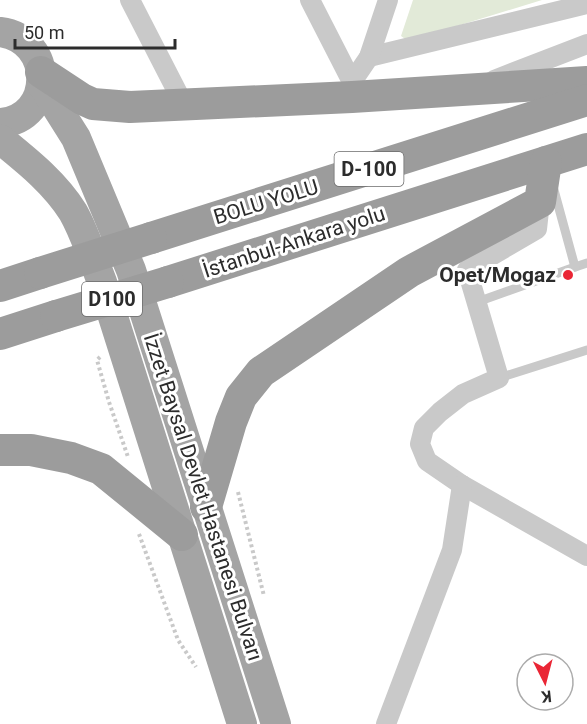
<svg xmlns="http://www.w3.org/2000/svg" width="587" height="724" font-family="Roboto,sans-serif">
<style>
.green{fill:#e2ead8}
.lines{fill:none;stroke-linecap:round;stroke-linejoin:round}
.path{stroke:#c9c9c9;stroke-width:4;stroke-dasharray:3 3;stroke-linecap:butt}
.service{stroke:#c9c9c9;stroke-width:9}
.minor{stroke:#c9c9c9;stroke-width:20}
.primary{stroke:#a4a4a4;stroke-width:30}
.trunk{stroke:#9c9c9c;stroke-width:32}
.trunk-bridge{stroke:#9c9c9c;stroke-width:32}
.poi-dot{fill:#ea2635;stroke:#fff;stroke-width:2}
.labels{text-anchor:middle;stroke-width:6;stroke-linejoin:round;paint-order:stroke}
.shield{fill:#fff;stroke:#6b6b6b;stroke-width:1.5}
.shield-label{font-size:20px;font-weight:bold;fill:#2c2c2c}
.street-label{font-size:21px;fill:#2c2c2c;stroke:#fff}
.poi-label{font-size:21px;font-weight:bold;fill:#2c2c2c;stroke:#fff;text-anchor:end}
</style>
<rect width="100%" height="100%" fill="#fff"/>
<!-- green -->
<path class="green" d="M 413,0 L 542,0 L 408,41 L 401,36 Z"/>
<g class="lines">
<!-- path -->
<g class="path">
<path d="M 100,357 L 97,360 L 109,402 L 128,457"/>
<path d="M 238,492 L 264,596"/>
<path d="M 139,534 L 178,640 L 196,667"/>
</g>
<!-- service -->
<g class="service">
<path d="M 575,267 L 587,263"/>
<path d="M 477,302 L 575,267 L 554,190"/>
<path d="M 499,378 L 587,350"/>
</g>
<!-- minor -->
<g class="minor">
<path d="M 130,0 L 184,105"/>
<path d="M 310,0 L 352,82"/>
<path d="M 369,57 L 587,4"/>
<path d="M 494,80 L 587,44"/>
<path d="M 352,97 L 352,82 L 369,57 L 388,0"/>
<path d="M 540,202 L 537,229 L 467,270 L 499,378 L 463,394 L 440,412 L 424,428 L 420,444 L 427,461 L 462,485 L 587,556"/>
<path d="M 386,724 L 452,550 L 462,485"/>
</g>
<!-- primary -->
<g class="primary">
<path d="M 0,32 C 55,39 55,119 0,123"/>
<path d="M 42,84 L 76,138 L 131,270 L 276,724"/>
<path d="M 0,139 C 27,161 54,182 73,212 C 85,233 93,259 102,282 L 242,724"/>
</g>
<!-- trunk -->
<g class="trunk">
<path d="M 41,72 L 82,99 L 93,104 L 130,107 L 352,97 L 587,82"/>
<path d="M 151,238 L 587,100"/>
<path d="M 168,282 L 587,149"/>
<path d="M 0,286 L 40,273"/>
<path d="M 0,334 L 56,316"/>
<path d="M 0,450 L 31,450 L 71,458 L 101,469 L 182,535"/>
<path d="M 206,507 L 231,422 L 241,397 L 261,372 L 409,272 L 540,202 L 546,162"/>
</g>
<!-- trunk-bridge -->
<g class="trunk-bridge">
<path d="M 40,273 L 151,238"/>
<path d="M 56,316 L 168,282"/>
</g>
</g>
<!-- markers -->
<circle class="poi-dot" cx="568" cy="275" r="6"/>
<g class="labels">
<!-- shield labels -->
<g class="shield">
<rect x="334.5" y="152" width="69" height="34" rx="4.5"/>
<rect x="82" y="282" width="60" height="34" rx="4.5"/>
</g>
<g class="shield-label">
<text x="369" y="176">D-100</text>
<text x="112" y="306">D100</text>
</g>
<!-- street labels -->
<g class="street-label">
<text transform="translate(266 202) rotate(-17)" y="7">BOLU YOLU</text>
<text transform="translate(294 242) rotate(-18)" y="7">İstanbul-Ankara yolu</text>
<text transform="translate(203 497) rotate(72)" y="7">İzzet Baysal Devlet Hastanesi Bulvarı</text>
</g>
<!-- poi labels -->
<g class="poi-label">
<text x="556" y="282">Opet/Mogaz</text>
</g>
</g>
<!-- north arrow -->
<g transform="translate(545 682) rotate(174)"><circle r="28" fill="#ffffff" stroke="#ababab" stroke-width="1.5"/>
<path d="M0-4.5L10 22L0 15L-10 22Z" fill="#ea2635"/>
<text y="-9" font-size="16" font-weight="bold" text-anchor="middle" fill="#2c2c2c">K</text>
</g>
<!-- scale -->
<path d="M15 39v9h160v-9" fill="none" stroke="#2c2c2c" stroke-width="3"/>
<text x="24" y="39" font-size="18" fill="#2c2c2c" stroke="#ffffff" stroke-width="4.5" paint-order="stroke">50 m</text>
</svg>
